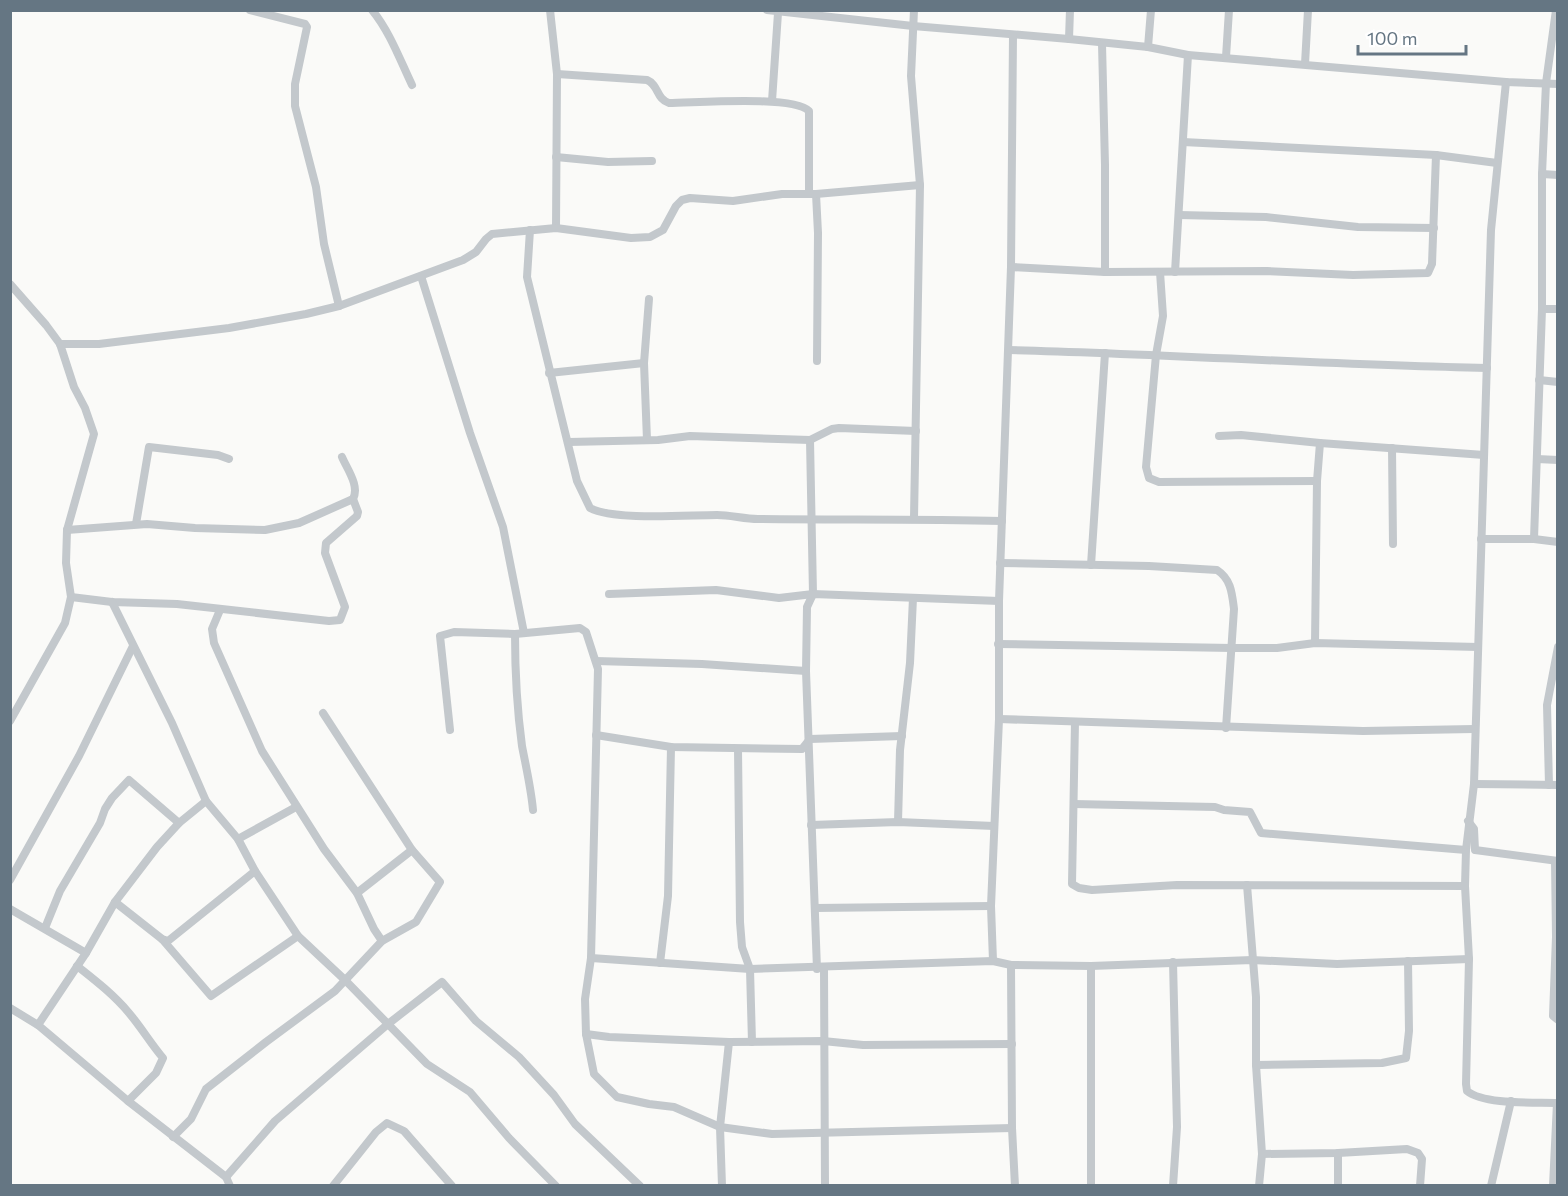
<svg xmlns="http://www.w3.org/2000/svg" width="1568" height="1196" font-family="Commissioner,sans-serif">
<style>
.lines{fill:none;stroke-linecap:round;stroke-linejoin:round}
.street{stroke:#c3c8cc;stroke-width:8}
</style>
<rect width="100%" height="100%" fill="#fafaf8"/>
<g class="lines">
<!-- street -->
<g class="street">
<path d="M 250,10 L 305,24 L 307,27 L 295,84 L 295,106 L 316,187 L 324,244 L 339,306"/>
<path d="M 372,10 C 390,32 400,60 412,85"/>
<path d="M 550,10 L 557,74 L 556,228"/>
<path d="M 767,10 L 913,26 L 1069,39 L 1148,47 L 1188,55 L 1506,82 L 1558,84"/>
<path d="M 914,10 L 911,76 L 920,185 L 914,518"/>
<path d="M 1069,39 L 1070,10"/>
<path d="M 1102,44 L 1105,165 L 1105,272"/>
<path d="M 1148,47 L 1151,10"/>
<path d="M 1226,57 L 1229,10"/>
<path d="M 1305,64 L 1308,10"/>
<path d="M 557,74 L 647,80 C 659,85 656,99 669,103 C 695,103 793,95 809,111 L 809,194"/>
<path d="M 1506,82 L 1491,230 L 1474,784 L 1466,850 L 1465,886 L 1469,959 L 1466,1084 L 1467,1091 C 1484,1105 1535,1102 1558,1103"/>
<path d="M 772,101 L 778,13"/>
<path d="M 1183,142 L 1436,155 L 1497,163"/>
<path d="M 556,157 L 608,162 L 652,161"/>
<path d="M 1542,174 L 1558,175"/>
<path d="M 816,194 L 818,233 L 817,361"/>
<path d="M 1179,215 L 1266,217 L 1358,227 L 1434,228"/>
<path d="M 530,230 L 527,277 L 577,481 L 590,508 C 615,521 687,515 717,515 C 731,515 744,519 758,519 C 839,520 920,519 1002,521"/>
<path d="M 1011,267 L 1105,272 L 1267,271 L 1353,275 L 1428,273 L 1432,264 L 1436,155"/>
<path d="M 1160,272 L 1163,316 L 1156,355 L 1146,467 L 1149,478 L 1159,482 L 1317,481"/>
<path d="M 1175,272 L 1188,55"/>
<path d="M 421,276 L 470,433 L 503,527 L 524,633"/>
<path d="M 10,284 L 46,325 L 60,344 L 74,387 L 85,408 L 94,434 L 67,530 L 66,563 L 71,597 L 65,623 L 10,721"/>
<path d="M 1542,309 L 1558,309"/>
<path d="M 60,344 L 99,344 L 229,328 L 306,314 L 339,306 L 463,260 L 476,252 L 486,239 L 492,234 L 556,228 L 631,238 L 650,237 L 663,230 L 676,206 L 682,200 L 690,198 L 733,201 L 782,194 L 816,194 L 920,185"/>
<path d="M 1009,350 C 1168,354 1327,365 1487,368"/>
<path d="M 549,373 L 644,363"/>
<path d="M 1539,380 L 1558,382"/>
<path d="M 1219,436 L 1241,435 L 1320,443 L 1484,455"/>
<path d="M 647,440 L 644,363 L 649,299"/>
<path d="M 810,440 L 813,594 L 807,607 L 806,671 L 817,969"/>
<path d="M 569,442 L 658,440 L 690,436 L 810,440 L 832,429 L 839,428 L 916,431"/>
<path d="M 1392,448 L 1393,544"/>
<path d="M 1537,459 L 1558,460"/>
<path d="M 136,524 L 149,447 L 218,455 L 229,459"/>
<path d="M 67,530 L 147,524 L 195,528 L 265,530 L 299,523 L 353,499 C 360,486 347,469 342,457"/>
<path d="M 1481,539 L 1534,539 L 1558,542"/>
<path d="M 1534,539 L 1542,309 L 1542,174 L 1546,83 L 1556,10"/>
<path d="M 1000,563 L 1149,566 L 1217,570 C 1231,579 1232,593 1234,609 L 1226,728"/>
<path d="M 1091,565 L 1105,353"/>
<path d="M 609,594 L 716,590 L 779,598 L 813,594 L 999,601"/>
<path d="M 71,597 L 112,602 L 177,604 L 329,621 L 340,620 L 345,607 L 325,553 L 326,543 L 357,516 L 358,512 L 353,499"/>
<path d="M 112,602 L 172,723 L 206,801 L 238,839 L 255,871 L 298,936 L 345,980 L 427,1064 L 470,1092 L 509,1138 L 556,1186"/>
<path d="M 220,610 L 212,629 L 214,643 L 262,751 L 324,849 L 357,893 L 374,929 L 382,941"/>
<path d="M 515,634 C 515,671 517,709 522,746 C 526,767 531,788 533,810"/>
<path d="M 1315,643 L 1317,481 L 1320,443"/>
<path d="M 998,644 L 1232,648 L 1277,648 L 1315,643 L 1478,647"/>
<path d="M 596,661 L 702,664 L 806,671"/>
<path d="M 999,719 L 1363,731 L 1474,729"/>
<path d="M 1075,722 L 1072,884 L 1079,888 L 1092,890 L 1177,885 L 1465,886"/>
<path d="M 450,730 L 440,636 L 454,632 L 515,634 L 580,628 L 586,632 L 598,669 L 591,958 L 585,999 L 586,1034 L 594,1074 L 617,1097 L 649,1104 L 674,1107 L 720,1127 L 772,1134 L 1012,1128"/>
<path d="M 596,735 L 671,747 L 802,749 L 810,739 L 902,736"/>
<path d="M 738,749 L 740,922 L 742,947 L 750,969 L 752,1042"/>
<path d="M 1474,784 L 1558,785"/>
<path d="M 1549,785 L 1547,705 L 1558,647"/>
<path d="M 1074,804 L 1215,807 L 1224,810 L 1250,812 L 1261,833 L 1466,850"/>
<path d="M 1468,821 L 1474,829 L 1475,850 L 1558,861"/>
<path d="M 898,822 L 900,750 L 910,663 L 913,598"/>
<path d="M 811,825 L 898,822 L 994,826"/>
<path d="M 238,839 L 296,807"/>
<path d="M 1555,861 L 1556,937 L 1553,1016 L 1558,1020"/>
<path d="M 10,880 L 79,756 L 133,646"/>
<path d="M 1247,885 L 1256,997 L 1256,1065 L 1262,1154 L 1259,1186"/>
<path d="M 357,893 L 412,850"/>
<path d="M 115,902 L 162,939 L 168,941 L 255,871"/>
<path d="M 815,908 L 991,906"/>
<path d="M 10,909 L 86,953"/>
<path d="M 45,928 L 60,891 L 100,823 L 105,809 L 112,798 L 129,780 L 179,823"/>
<path d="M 162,939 L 211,996 L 298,936"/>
<path d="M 591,958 L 750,969 L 993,961 L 1011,965 L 1091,966 L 1252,960 L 1337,964 L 1469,959"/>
<path d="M 993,961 L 991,906 L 999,719 L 999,601 L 1011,267 L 1013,35"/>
<path d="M 1173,962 L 1177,1127 L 1173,1186"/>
<path d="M 660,963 L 668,896 L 671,747"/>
<path d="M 1011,965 L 1012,1128 L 1015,1186"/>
<path d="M 77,966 C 96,981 114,995 129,1013 C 141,1027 151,1044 163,1058 L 156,1073 L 128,1101"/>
<path d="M 1091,966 L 1091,1186"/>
<path d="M 824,968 L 825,1186"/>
<path d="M 10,1008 L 38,1025 L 128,1101 L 226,1177 L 230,1186"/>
<path d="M 38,1025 L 86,953 L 115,902 L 157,847 L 179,823 L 206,801"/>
<path d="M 586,1034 L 609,1037 L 729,1042 L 823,1041 L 863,1045 L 1012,1044"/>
<path d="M 1256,1065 L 1382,1063 L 1406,1058 L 1409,1031 L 1408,961"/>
<path d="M 173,1137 L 191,1119 L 206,1089 L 266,1042 L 335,991 L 382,941 L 416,922 L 440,882 L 412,850 L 323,713"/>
<path d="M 1262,1154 L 1338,1153 L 1407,1149 L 1418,1153 L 1422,1159 L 1420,1186"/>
<path d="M 226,1177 L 275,1121 L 388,1024 L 442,982 L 476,1021 L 519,1057 L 554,1095 L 575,1124 L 640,1186"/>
<path d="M 333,1186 L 376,1132 L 387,1123 L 404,1131 L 452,1186"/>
<path d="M 722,1186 L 720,1127 L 729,1042"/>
<path d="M 1338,1186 L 1338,1153"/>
<path d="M 1491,1186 L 1511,1101"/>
<path d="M 1553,1186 L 1557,1103"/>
</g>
</g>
<!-- border -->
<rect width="1568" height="1196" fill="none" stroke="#657683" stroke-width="24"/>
<!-- scale -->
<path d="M1358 45v9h108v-9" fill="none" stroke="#657683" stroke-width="3"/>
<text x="1367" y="45" font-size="18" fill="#657683" stroke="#ffffff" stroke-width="4.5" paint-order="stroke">100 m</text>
</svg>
